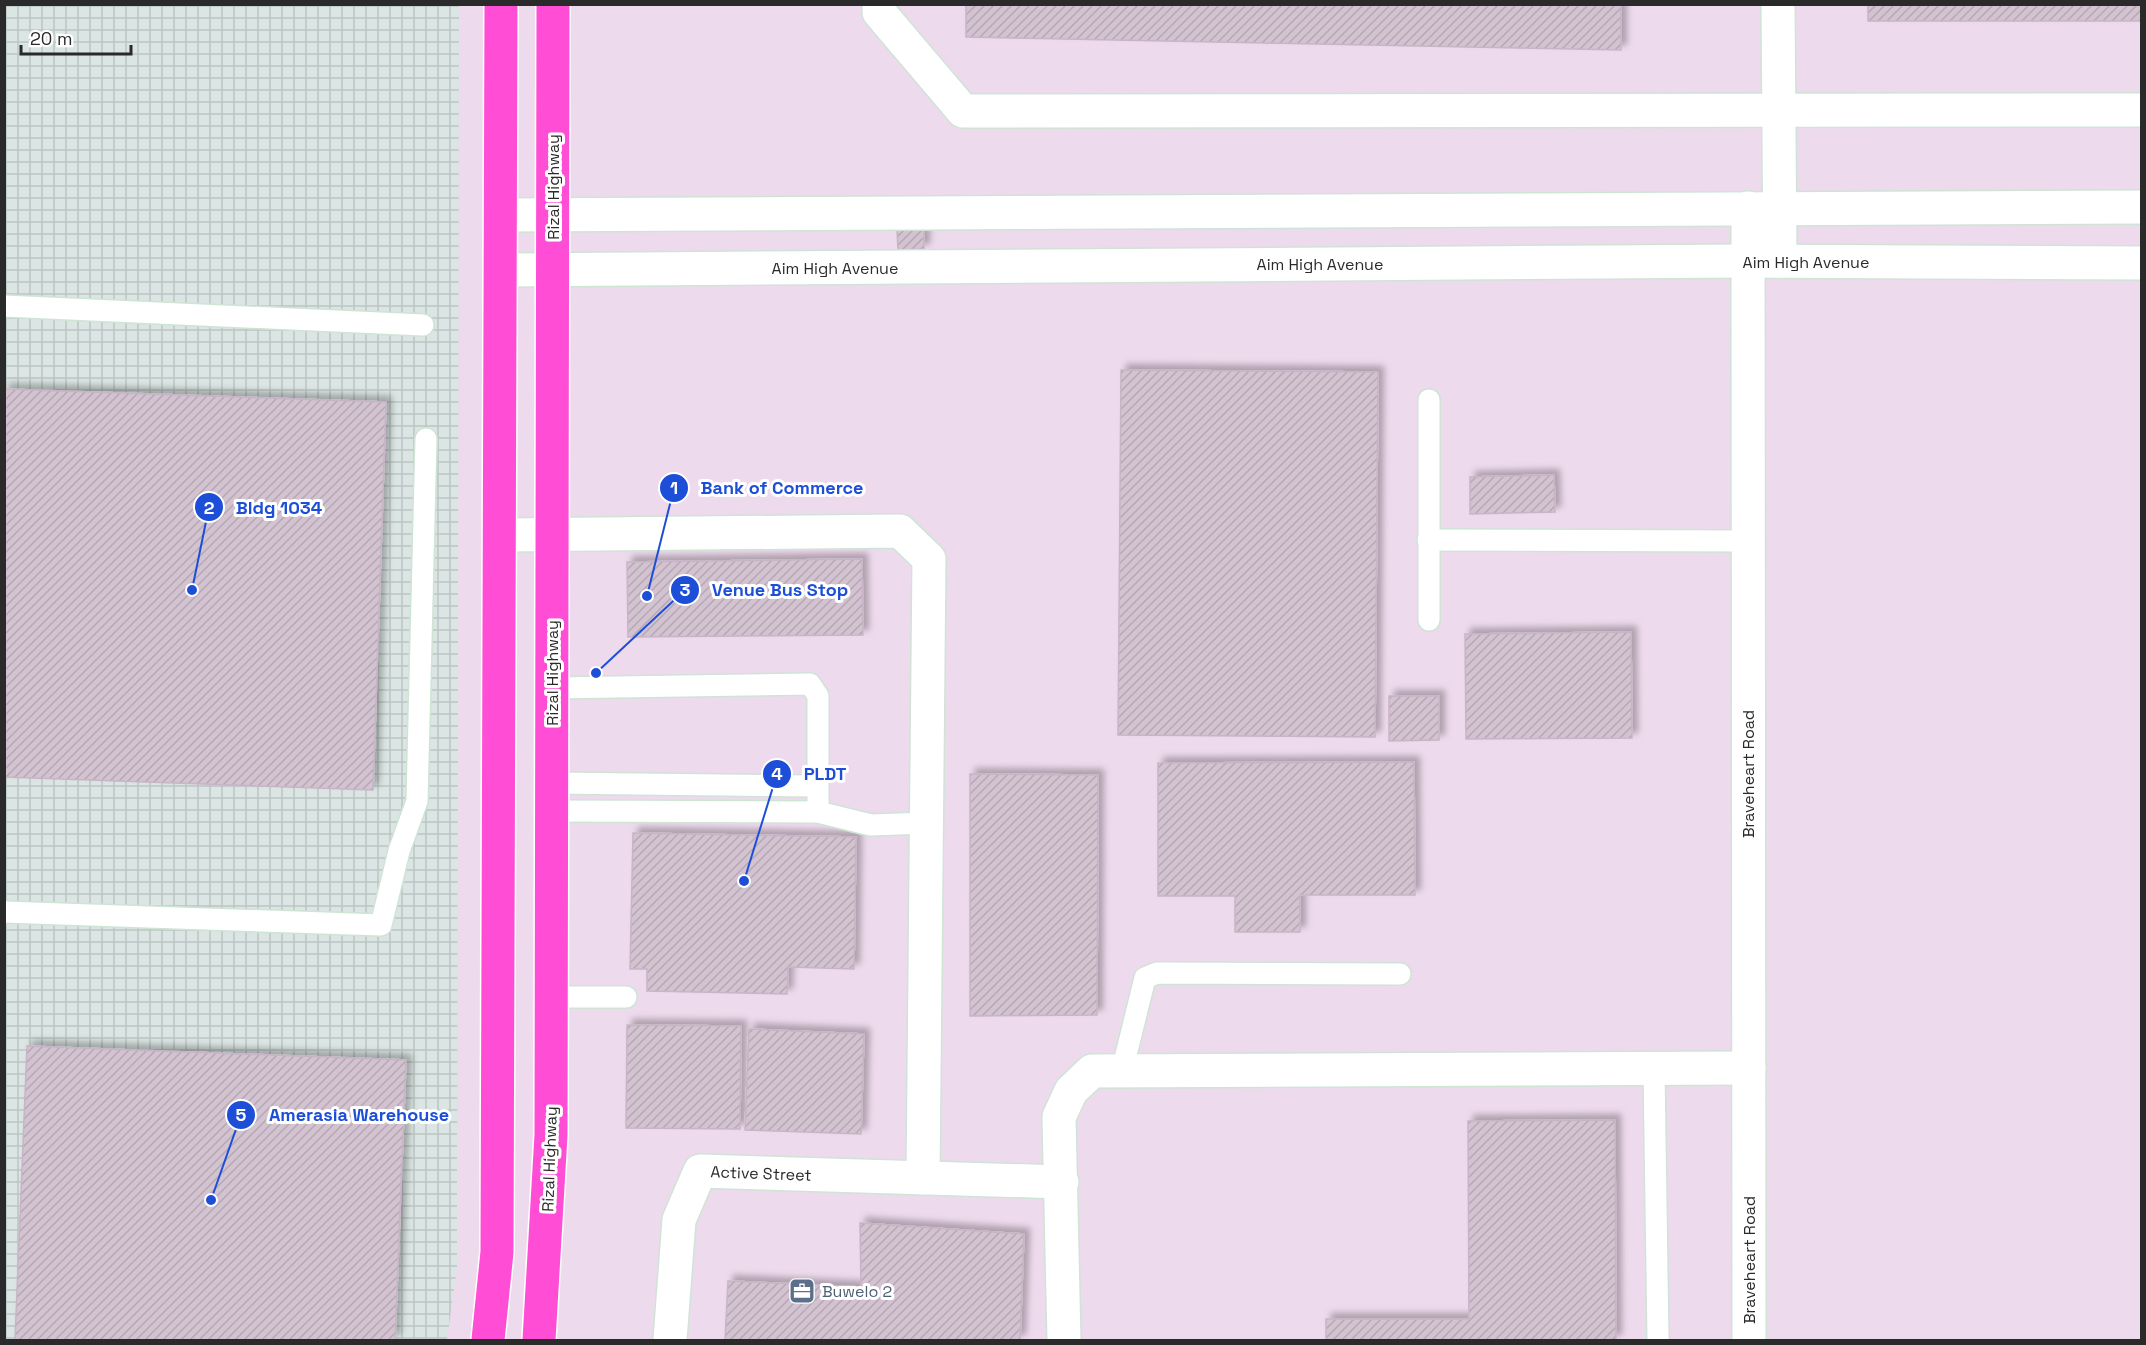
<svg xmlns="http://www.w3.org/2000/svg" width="2146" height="1345" font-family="'Space Grotesk',sans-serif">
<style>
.industrial{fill:url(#industrial-grid)}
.building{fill:url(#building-hatch);stroke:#c9b4c7;stroke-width:1.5;filter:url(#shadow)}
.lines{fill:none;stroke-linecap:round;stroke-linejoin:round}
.service-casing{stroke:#cfe4d5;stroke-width:24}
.minor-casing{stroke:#cfe4d5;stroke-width:36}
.tertiary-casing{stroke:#cfe4d5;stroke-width:36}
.primary-casing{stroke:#fff;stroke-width:36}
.service{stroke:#fff;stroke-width:21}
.minor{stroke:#fff;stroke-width:33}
.tertiary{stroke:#fff;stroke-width:33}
.primary{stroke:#ff4ed5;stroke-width:33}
.labels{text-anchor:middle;stroke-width:6;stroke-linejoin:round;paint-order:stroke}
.street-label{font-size:16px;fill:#2a2a2a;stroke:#fff}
.service-label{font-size:16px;fill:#4e5e75;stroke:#fff;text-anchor:start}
.leader{fill:none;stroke:#1d4ed8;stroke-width:2}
.callout-dot{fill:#1d4ed8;stroke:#fff;stroke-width:2}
.mark-label{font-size:18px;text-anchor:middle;font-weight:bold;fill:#fff}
.callout-label{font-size:18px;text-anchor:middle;font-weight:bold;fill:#1d4ed8;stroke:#fff;stroke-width:6;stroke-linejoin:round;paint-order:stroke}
</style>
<defs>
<pattern id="industrial-grid" width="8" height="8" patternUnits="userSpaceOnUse" patternTransform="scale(1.5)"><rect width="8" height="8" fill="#dbe5e3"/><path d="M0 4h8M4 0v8" fill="none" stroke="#bcc5c3"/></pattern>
<pattern id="building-hatch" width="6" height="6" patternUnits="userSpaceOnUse" patternTransform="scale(1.5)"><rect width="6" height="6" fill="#d3c3d1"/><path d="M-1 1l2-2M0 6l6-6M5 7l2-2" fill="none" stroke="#b5a8b4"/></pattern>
<filter id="shadow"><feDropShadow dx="5.5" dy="-5.5" stdDeviation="3" flood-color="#0004"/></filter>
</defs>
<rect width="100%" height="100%" fill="#eedaed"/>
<!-- industrial -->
<path class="industrial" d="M 5,5 L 459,5 L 457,1267 L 447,1340 L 5,1340 Z"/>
<!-- building -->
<g class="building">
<path d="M 966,4 L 1621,4 L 1621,50 L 966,37 Z"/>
<rect x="1868" y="4" width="274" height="17"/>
<path d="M 924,229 L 924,249 L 898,250 L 897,230 Z"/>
<path d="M 1121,370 L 1378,372 L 1375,737 L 1118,735 Z"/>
<path d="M 4,389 L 386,402 L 373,790 L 4,777 Z"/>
<path d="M 1554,475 L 1555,512 L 1470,514 L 1470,477 Z"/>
<path d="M 862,559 L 863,635 L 628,637 L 627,562 Z"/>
<path d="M 1631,632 L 1632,738 L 1466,739 L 1465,634 Z"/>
<path d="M 1389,696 L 1439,696 L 1439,740 L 1389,741 Z"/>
<path d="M 1414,762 L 1415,895 L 1300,895 L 1300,932 L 1235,932 L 1235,896 L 1158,896 L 1158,763 Z"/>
<path d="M 970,774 L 1098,775 L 1097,1015 L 970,1016 Z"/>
<path d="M 633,833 L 856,837 L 854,969 L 788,967 L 787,994 L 647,991 L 647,969 L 630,969 Z"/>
<path d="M 627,1025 L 741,1026 L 740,1129 L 626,1128 Z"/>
<path d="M 749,1029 L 864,1034 L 861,1134 L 745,1130 Z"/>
<path d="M 27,1046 L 406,1060 L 395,1340 L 15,1340 Z"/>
<path d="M 1615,1120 L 1616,1340 L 1326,1340 L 1326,1319 L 1469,1319 L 1468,1121 Z"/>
<path d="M 860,1223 L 1024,1234 L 1020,1340 L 725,1340 L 728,1281 L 861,1287 Z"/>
</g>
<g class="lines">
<!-- service casing -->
<g class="service-casing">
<g id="service">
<path d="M 4,306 L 423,325"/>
<path d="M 1428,540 L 1748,541"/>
<path d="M 1429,620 L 1429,400"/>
<path d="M 552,688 L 810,684 L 818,696 L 818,812"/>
<path d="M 552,783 L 817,786"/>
<path d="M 553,811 L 818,812 L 871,825 L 927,823"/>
<path d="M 4,912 L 381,925 L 399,851 L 417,801 L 426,439"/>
<path d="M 552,997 L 626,997"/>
<path d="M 1654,1068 L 1658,1340"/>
<path d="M 1122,1071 L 1145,978 L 1157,973 L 1400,974"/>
</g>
</g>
<!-- minor casing -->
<g class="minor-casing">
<g id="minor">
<path d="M 879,4 L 879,12 L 963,111 L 2142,110"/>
<path d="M 1778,4 L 1780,261"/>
<path d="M 1748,208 L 1749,1340"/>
<path d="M 499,535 L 900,531 L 929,559 L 923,1178"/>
<path d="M 670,1340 L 679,1220 L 700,1171 L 1062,1182"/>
<path d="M 1064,1340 L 1059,1117 L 1071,1091 L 1092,1071 L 1749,1068"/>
</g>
</g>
<!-- tertiary casing -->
<g class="tertiary-casing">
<g id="tertiary">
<path d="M 500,215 L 2142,207"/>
<path d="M 500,270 L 1747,261 L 2142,263"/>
</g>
</g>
<!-- primary casing -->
<g class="primary-casing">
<g id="primary">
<path d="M 488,1340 L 497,1252 L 501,4"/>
<path d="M 539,1340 L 551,1135 L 553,4"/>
</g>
</g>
<!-- service -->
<use href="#service" class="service"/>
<!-- minor -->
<use href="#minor" class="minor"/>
<!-- tertiary -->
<use href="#tertiary" class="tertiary"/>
<!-- primary -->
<use href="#primary" class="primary"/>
</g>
<!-- icons -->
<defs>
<g id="office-square" transform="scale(1.35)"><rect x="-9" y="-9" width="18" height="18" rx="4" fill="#5c6f8a" stroke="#fff"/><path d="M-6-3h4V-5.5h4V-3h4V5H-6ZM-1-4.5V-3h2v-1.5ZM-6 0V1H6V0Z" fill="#fff"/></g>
</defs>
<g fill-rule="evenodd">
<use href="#office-square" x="802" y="1291"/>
</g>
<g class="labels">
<!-- street labels -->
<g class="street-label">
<text transform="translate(553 187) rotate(-90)" y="6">Rizal Highway</text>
<text x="1806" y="268">Aim High Avenue</text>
<text x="1320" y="270">Aim High Avenue</text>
<text x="835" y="274">Aim High Avenue</text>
<text transform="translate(552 673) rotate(-90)" y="6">Rizal Highway</text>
<text transform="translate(1748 774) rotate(-90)" y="6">Braveheart Road</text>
<text transform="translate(549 1159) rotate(-88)" y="6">Rizal Highway</text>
<text transform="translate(761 1173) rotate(2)" y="6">Active Street</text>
<text transform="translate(1749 1260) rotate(-90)" y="6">Braveheart Road</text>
</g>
<!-- service labels -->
<g class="service-label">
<text x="822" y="1297">Buwelo 2</text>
</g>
</g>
<!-- callouts -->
<path class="leader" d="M647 596L674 488M192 590L209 507M596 673L685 590M744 881L777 774M211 1200L241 1115"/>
<g class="callout-dot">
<circle cx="647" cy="596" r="6"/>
<circle cx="192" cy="590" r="6"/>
<circle cx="596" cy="673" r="6"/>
<circle cx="744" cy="881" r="6"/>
<circle cx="211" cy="1200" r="6"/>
<circle cx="674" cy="488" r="15"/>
<circle cx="209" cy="507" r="15"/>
<circle cx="685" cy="590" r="15"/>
<circle cx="777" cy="774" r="15"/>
<circle cx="241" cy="1115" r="15"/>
</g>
<g class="mark-label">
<text x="674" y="494">1</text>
<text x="209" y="514">2</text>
<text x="685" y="596">3</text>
<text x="777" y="780">4</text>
<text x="241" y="1121">5</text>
</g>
<g class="callout-label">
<text x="782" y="494">Bank of Commerce</text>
<text x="279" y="514">Bldg 1034</text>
<text x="780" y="596">Venue Bus Stop</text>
<text x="825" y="780">PLDT</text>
<text x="359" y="1121">Amerasia Warehouse</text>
</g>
<!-- border -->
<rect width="2146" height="1345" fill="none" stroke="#2a2a2a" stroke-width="12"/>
<!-- scale -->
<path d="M21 45v9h110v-9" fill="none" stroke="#2a2a2a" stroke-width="3"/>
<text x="30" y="45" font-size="18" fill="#2a2a2a" stroke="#ffffff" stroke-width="4.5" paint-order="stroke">20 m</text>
</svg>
